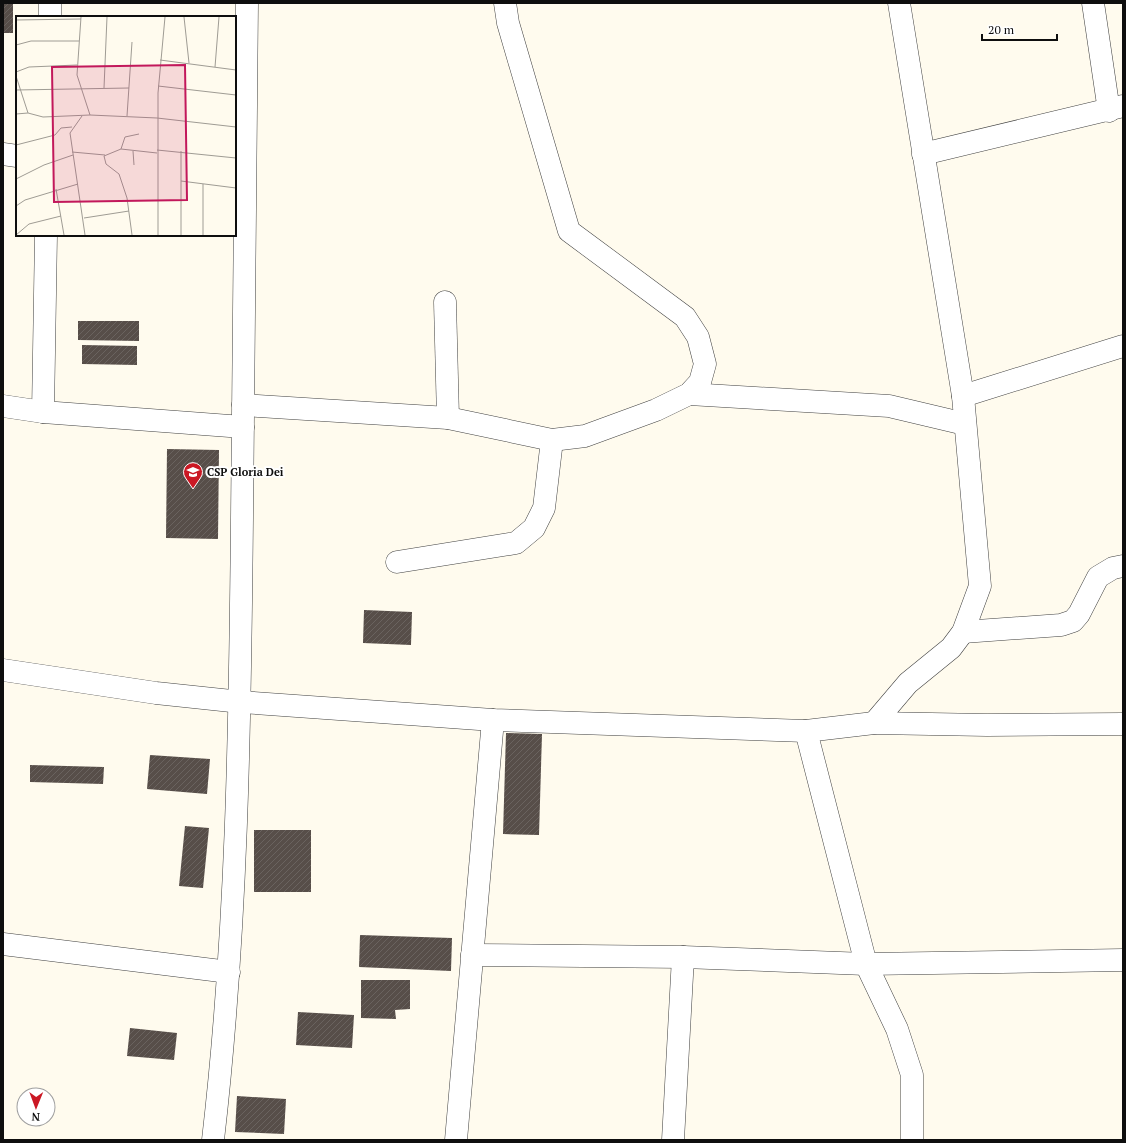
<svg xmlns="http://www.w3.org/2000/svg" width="1126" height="1143" font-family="'PT Serif',serif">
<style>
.building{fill:url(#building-hatch)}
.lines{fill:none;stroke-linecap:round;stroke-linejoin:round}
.minor-casing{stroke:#414141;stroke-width:23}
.minor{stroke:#fff;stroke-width:22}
.labels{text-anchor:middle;stroke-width:4;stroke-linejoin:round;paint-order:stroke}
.poi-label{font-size:11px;font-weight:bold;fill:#0e0e0e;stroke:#fff;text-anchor:start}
.inset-road{fill:none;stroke:#9f9c94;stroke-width:1}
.view{fill:#c2185b;fill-opacity:0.15;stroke:#c2185b;stroke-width:2}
.inset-edge{fill:none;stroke:#0e0e0e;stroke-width:2}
</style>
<defs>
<pattern id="building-hatch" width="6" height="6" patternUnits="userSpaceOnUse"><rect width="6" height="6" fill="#574e49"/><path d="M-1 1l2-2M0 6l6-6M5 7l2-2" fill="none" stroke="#6a635f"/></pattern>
</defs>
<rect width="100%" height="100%" fill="#fffbee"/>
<!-- building -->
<g class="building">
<rect x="3" y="3" width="10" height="30"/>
<path d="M 78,321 L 139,321 L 139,341 L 78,340 Z"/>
<path d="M 82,345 L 137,346 L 137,365 L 82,364 Z"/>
<path d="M 167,449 L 219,450 L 218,539 L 166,538 Z"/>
<path d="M 364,610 L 412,612 L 411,645 L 363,643 Z"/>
<path d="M 506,733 L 542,734 L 539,835 L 503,834 Z"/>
<path d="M 150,755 L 210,759 L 207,794 L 147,789 Z"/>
<path d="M 30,765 L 104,767 L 103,784 L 30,782 Z"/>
<path d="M 185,826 L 209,828 L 203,888 L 179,886 Z"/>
<rect x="254" y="830" width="57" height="62"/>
<path d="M 360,935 L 452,938 L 451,971 L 359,967 Z"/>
<path d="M 361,980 L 410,980 L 410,1009 L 395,1010 L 396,1019 L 361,1018 Z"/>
<path d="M 298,1012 L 354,1015 L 352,1048 L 296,1045 Z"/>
<path d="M 130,1028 L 177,1033 L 174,1060 L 127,1056 Z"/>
<path d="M 237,1096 L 286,1099 L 284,1134 L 235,1132 Z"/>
</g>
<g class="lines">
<!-- minor casing -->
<g class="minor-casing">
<g id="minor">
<path d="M 1093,3 L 1109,111"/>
<path d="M 50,17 L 50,3"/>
<path d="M 3,154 L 17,156"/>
<path d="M 923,154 L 1123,106"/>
<path d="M 445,302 L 448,418"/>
<path d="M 689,394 L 889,406 L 965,424"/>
<path d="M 963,396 L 1123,346"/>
<path d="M 243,405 L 448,418 L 552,440 L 585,436 L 656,410 L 689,394 L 700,382 L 705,364 L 698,337 L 685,317 L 569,231 L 508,23 L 505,3"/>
<path d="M 3,406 L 43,412 L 243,427"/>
<path d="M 43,412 L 46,235"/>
<path d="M 397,562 L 516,543 L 534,528 L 544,508 L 552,440"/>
<path d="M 963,632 L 1061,625 L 1073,621 L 1079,614 L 1098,577 L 1113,568 L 1123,566"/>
<path d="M 3,670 L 156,693 L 241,702 L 493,720 L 806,731 L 874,723 L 987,725 L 1123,724"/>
<path d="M 874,723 L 908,683 L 951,648 L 963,632 L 980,586 L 963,396 L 899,3"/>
<path d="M 806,731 L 866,964 L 897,1029 L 912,1075 L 912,1140"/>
<path d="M 3,944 L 229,972"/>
<path d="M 472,955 L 683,957 L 866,964 L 1123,960"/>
<path d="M 213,1140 C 237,933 240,726 242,518 C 244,346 245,175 247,3"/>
<path d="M 456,1140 L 493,720"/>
<path d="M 673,1140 L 683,957"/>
</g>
</g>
<!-- minor -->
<use href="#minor" class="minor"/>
</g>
<!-- icons -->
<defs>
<g id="school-pin" transform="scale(1)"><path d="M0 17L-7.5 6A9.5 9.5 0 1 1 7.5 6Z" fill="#cb1824" stroke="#fff"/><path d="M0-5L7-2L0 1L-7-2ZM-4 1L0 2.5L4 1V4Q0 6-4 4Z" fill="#fff"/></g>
</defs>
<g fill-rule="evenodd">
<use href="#school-pin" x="193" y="472"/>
</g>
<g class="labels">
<!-- poi labels -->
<g class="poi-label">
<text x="207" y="476">CSP Gloria Dei</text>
</g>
</g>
<!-- overview -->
<g transform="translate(16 16)">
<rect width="220" height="220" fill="#fffbee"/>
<path class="inset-road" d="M 65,1 L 61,59 L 74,99M 168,1 L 173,47M 0,4 L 65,3M 0,29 L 15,25 L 63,25M 144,44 L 220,54M 199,51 L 203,1M 0,56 L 13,51 L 61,49M 0,60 L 12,97M 142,70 L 220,79M 88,72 L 91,1M 0,74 L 113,72M 0,98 L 12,97 L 27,101 L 74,99 L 141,102 L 220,111M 66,100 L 54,117 L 69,219M 111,100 L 116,26M 0,129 L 39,119 L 45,112 L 56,111M 105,133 L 109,121 L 123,118M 141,134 L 220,142M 117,135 L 118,149M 165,135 L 165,219M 56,136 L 89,139M 0,163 L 28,149 L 57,139M 165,165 L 220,172M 187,168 L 187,219M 40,173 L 48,219M 0,190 L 9,184 L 62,168M 68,202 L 113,195M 0,219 L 13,208 L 45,200M 116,219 L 111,182 L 103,158 L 90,148 L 88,140 L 105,133 L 141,137M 142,219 L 142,77 L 149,1"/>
<path class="view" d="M 169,49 L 171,184 L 38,186 L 36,51 Z"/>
<rect width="220" height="220" class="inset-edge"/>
</g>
<!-- border -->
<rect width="1126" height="1143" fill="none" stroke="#0e0e0e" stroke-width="8"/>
<!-- north arrow -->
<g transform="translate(36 1107) rotate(181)"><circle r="19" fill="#ffffff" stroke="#9f9f9f"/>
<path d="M0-3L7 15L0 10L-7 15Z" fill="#cb1824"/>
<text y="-6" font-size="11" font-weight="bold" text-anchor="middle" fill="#0e0e0e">N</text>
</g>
<!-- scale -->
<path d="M982 34v6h75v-6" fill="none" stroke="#0e0e0e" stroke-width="2"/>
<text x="988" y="34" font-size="12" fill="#0e0e0e" stroke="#ffffff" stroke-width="3" paint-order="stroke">20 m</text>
</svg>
